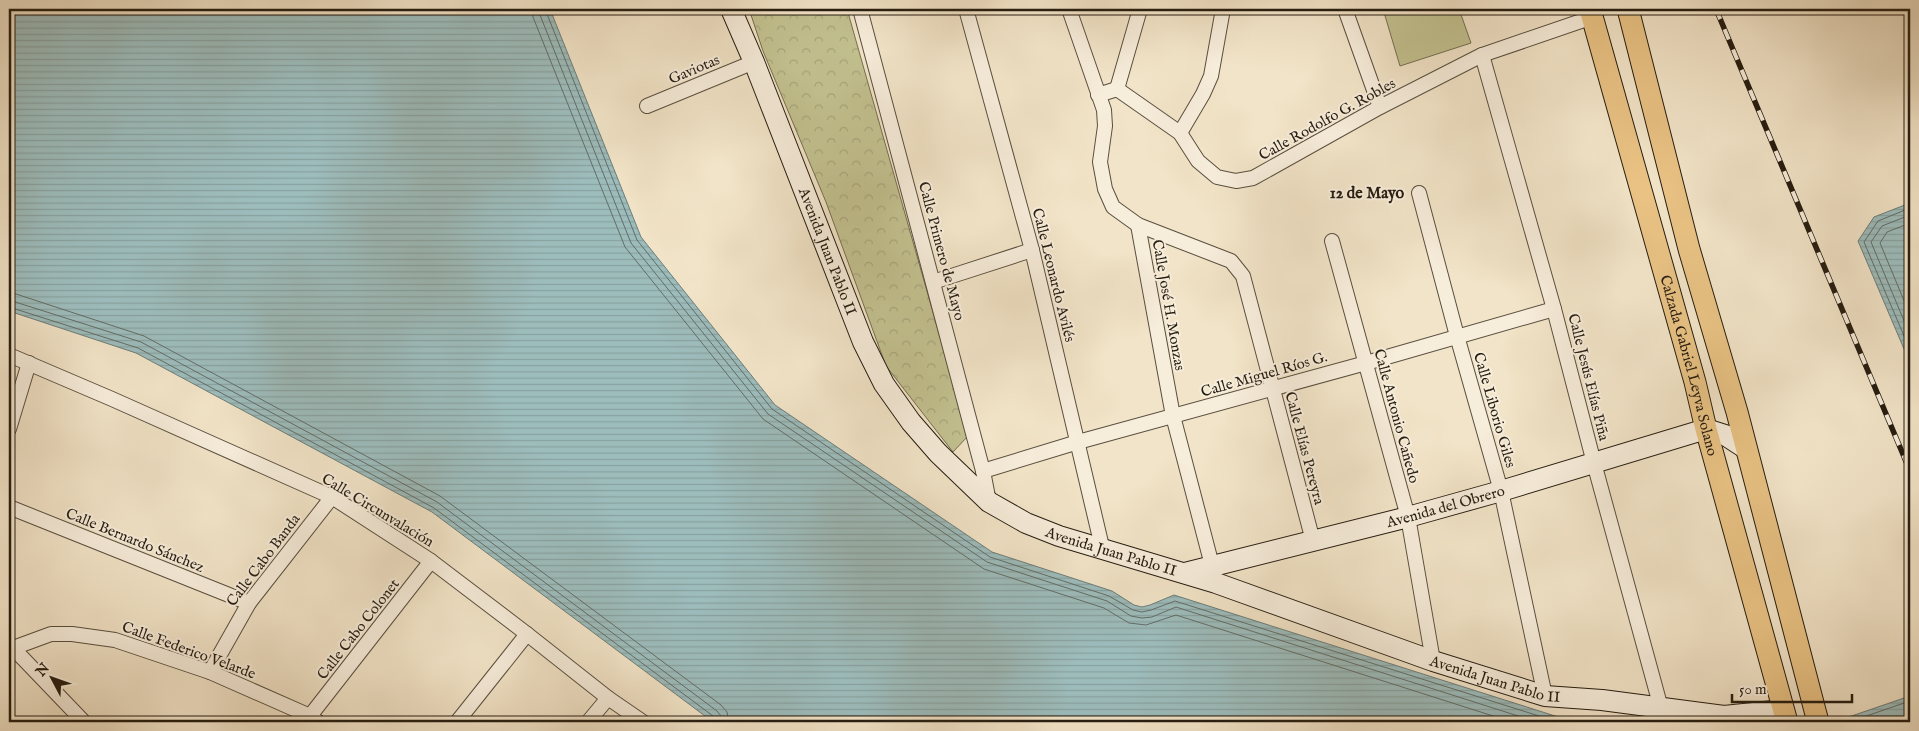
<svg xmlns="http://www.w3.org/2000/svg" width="1919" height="731" font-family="'IM FELL English',serif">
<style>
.green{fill:#c3c190;stroke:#746f50}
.forest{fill:url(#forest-crowns);stroke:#746f50}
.water{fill:url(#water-rules);stroke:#6d7d78}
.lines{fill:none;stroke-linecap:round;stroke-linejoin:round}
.shore{stroke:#626d67;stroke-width:1}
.street-casing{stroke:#594f3f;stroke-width:16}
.secondary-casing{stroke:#261d11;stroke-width:22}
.primary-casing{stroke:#261d11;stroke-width:23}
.street{stroke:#f7eddb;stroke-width:14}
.secondary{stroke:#f7eddb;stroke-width:20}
.primary{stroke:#e9c284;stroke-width:21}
.rail-casing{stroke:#261d11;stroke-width:5.5}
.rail{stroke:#f7eddb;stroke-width:4;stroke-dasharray:11;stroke-linecap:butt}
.labels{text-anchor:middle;stroke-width:4;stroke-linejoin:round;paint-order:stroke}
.street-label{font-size:15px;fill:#261d11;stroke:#f7eddb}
.neighbourhood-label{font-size:16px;font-weight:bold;fill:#261d11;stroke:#f7eddb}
</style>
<defs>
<pattern id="forest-crowns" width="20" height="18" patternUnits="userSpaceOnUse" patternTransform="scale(1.25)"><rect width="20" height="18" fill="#c3c190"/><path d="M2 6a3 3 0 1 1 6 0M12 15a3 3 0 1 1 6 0" fill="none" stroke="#a7a57b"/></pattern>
<pattern id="water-rules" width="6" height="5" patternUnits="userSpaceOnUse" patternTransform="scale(1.25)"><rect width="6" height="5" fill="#9dbdbd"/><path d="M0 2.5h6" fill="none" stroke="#87a2a1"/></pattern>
</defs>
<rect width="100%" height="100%" fill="#f2e4c8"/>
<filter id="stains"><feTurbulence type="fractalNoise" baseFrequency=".004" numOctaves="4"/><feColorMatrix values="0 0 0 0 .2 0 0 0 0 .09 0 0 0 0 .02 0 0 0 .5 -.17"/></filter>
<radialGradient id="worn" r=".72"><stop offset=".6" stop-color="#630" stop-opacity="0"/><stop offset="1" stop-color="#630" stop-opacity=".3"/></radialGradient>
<!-- green -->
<path class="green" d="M 1383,9 L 1459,9 L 1471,43 L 1400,66 Z"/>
<!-- forest -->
<path class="forest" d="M 749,9 L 847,9 L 968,436 L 953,452 L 886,366 L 826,202 L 763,51 Z"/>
<!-- water -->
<g class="water">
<path d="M 9,9 L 550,9 L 641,237 L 775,405 L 992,552 L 1112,591 L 1134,605 L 1142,607 L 1150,605 L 1174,595 L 1574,722 L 713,722 L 432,512 L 136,353 L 9,311 Z"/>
<path d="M 1910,203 L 1910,363 L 1858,241 L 1874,217 Z"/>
<path d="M 1910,696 L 1910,722 L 1832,722 L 1837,721 Z"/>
</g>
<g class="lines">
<!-- shore -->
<g class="shore">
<path d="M 532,9 L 533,17 L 625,247 L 763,419 L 984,569 L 1104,608 L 1129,623 L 1146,625 L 1176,615 L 1512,722"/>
<path d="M 539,9 L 540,15 L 631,243 L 768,414 L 987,562 L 1107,601 L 1131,616 L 1142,618 L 1152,617 L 1176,607 L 1537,722"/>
<path d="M 545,9 L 637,240 L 772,409 L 990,557 L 1109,596 L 1133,610 L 1142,612 L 1151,610 L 1175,601 L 1558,722"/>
<path d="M 1910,208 L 1878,221 L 1864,242 L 1910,350"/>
<path d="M 1910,215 L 1882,226 L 1871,242 L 1910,335"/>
<path d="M 1910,223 L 1887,232 L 1880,243 L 1910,315"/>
<path d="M 9,293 L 16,294 L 144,336 L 440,496 L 721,705 L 727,712 L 729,722"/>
<path d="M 9,300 L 141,342 L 437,502 L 717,711 L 721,716 L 722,722"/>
<path d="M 9,307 L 138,348 L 434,508 L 713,716 L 715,722"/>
<path d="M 1849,722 L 1910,701"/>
</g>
<!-- street casing -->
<g class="street-casing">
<g id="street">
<path d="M 860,9 L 983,471 L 989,502"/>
<path d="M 966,9 L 1032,250 L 1103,551"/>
<path d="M 1069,9 L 1104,110 L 1105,126 L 1100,162 L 1105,189 L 1113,207 L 1138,225 L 1231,261 L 1243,276 L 1313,541"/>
<path d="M 1345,9 L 1380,107"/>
<path d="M 1482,55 L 1554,309 L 1594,463 L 1661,708"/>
<path d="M 1117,89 L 1140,9"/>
<path d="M 1098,95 L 1117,89 L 1180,133 L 1198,161 L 1217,177 L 1236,181 L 1253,178 L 1380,107 L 1482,55 L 1593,17"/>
<path d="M 647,106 L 754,62"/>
<path d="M 1180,133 L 1203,94 L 1211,76 L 1223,9"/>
<path d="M 1419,193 L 1457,336 L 1501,491 L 1545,696"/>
<path d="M 1138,225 L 1173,416 L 1214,573"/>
<path d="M 1332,241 L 1408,517 L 1433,661"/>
<path d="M 933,282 L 1032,250"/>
<path d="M 9,355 L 112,399 L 332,497 L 431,561 L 527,634 L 608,698 L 643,722"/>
<path d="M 9,429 L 29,363"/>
<path d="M 983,471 L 1078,442 L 1366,363 L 1554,309"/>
<path d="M 9,507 L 249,603"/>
<path d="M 13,648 L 51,634 L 72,634 L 115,640 L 210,672 L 310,716 L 318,722"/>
<path d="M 13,648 L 84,722"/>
<path d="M 210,672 L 249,603 L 332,497"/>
<path d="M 310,716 L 431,561"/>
<path d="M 457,722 L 527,634"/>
<path d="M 588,722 L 608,698"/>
</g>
</g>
<!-- secondary casing -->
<g class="secondary-casing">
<g id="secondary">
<path id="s1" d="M 731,9 L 754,62 L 863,342 L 884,384 L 911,422 L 938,453 L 989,502 L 1026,523 L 1059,536 L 1216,583 L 1433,661 L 1545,696 L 1602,700 L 1724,716 L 1782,710"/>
<path id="s2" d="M 1185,573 L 1408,517 L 1501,491 L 1706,429 L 1725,435 L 1745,448"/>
</g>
</g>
<!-- primary casing -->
<g class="primary-casing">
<g id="primary">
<path id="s3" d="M 1590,9 L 1695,382 L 1706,429 L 1787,722"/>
<path d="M 1628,9 L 1689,249 L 1737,412 L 1818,722"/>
</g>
</g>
<!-- street -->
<use href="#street" class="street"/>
<!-- secondary -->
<use href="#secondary" class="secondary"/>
<!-- primary -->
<use href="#primary" class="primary"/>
<!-- rail casing -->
<g class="rail-casing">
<path id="rail" d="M 1716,9 L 1910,471"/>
</g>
<!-- rail -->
<use href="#rail" class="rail"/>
</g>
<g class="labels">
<!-- street labels -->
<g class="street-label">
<text transform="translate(694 69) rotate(-23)" y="5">Gaviotas</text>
<text transform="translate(1327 119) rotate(-29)" y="5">Calle Rodolfo G. Robles</text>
<text dy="5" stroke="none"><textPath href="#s1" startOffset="261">Avenida Juan Pablo II</textPath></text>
<text transform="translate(942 251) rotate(75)" y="5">Calle Primero de Mayo</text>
<text transform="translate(1054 275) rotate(76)" y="5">Calle Leonardo Avilés</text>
<text transform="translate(1169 305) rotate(80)" y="5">Calle José H. Monzas</text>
<text dy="5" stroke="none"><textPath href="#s3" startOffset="370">Calzada Gabriel Leyva Solano</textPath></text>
<text transform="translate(1264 374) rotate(-16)" y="5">Calle Miguel Ríos G.</text>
<text transform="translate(1589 377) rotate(76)" y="5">Calle Jesús Elías Piña</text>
<text transform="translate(1495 410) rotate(74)" y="5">Calle Liborio Giles</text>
<text transform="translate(1397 416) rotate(75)" y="5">Calle Antonio Cañedo</text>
<text transform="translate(1305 448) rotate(75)" y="5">Calle Elías Pereyra</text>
<text dy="5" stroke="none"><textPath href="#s2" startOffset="269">Avenida del Obrero</textPath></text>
<text transform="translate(378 510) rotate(31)" y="5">Calle Circunvalación</text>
<text transform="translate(135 540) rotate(22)" y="5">Calle Bernardo Sánchez</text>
<text dy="5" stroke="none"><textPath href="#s1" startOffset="696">Avenida Juan Pablo II</textPath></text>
<text transform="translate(263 560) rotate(-53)" y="5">Calle Cabo Banda</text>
<text transform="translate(358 629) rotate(-52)" y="5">Calle Cabo Colonet</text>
<text transform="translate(189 650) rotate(20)" y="5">Calle Federico Velarde</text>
<text dy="5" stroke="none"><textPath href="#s1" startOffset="1101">Avenida Juan Pablo II</textPath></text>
</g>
<!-- neighbourhood labels -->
<g class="neighbourhood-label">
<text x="1367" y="198">12 de Mayo</text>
</g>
</g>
<!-- margin -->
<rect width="1919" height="731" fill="none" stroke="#f2e4c8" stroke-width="30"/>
<rect x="10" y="10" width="1899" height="711" fill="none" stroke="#261d11" stroke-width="2.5"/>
<rect x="15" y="15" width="1889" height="701" fill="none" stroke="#261d11"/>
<!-- north arrow -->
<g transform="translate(52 678) rotate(311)" stroke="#f7eddb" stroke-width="4" paint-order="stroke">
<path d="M0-4L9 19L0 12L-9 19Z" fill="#261d11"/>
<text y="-8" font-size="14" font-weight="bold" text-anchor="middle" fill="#261d11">N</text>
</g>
<!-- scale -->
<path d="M1732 694v8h120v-8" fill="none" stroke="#261d11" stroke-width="2.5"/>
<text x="1739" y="694" font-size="15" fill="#261d11" stroke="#f7eddb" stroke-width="4" paint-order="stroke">50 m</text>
<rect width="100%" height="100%" filter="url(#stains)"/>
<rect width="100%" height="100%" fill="url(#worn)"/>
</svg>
